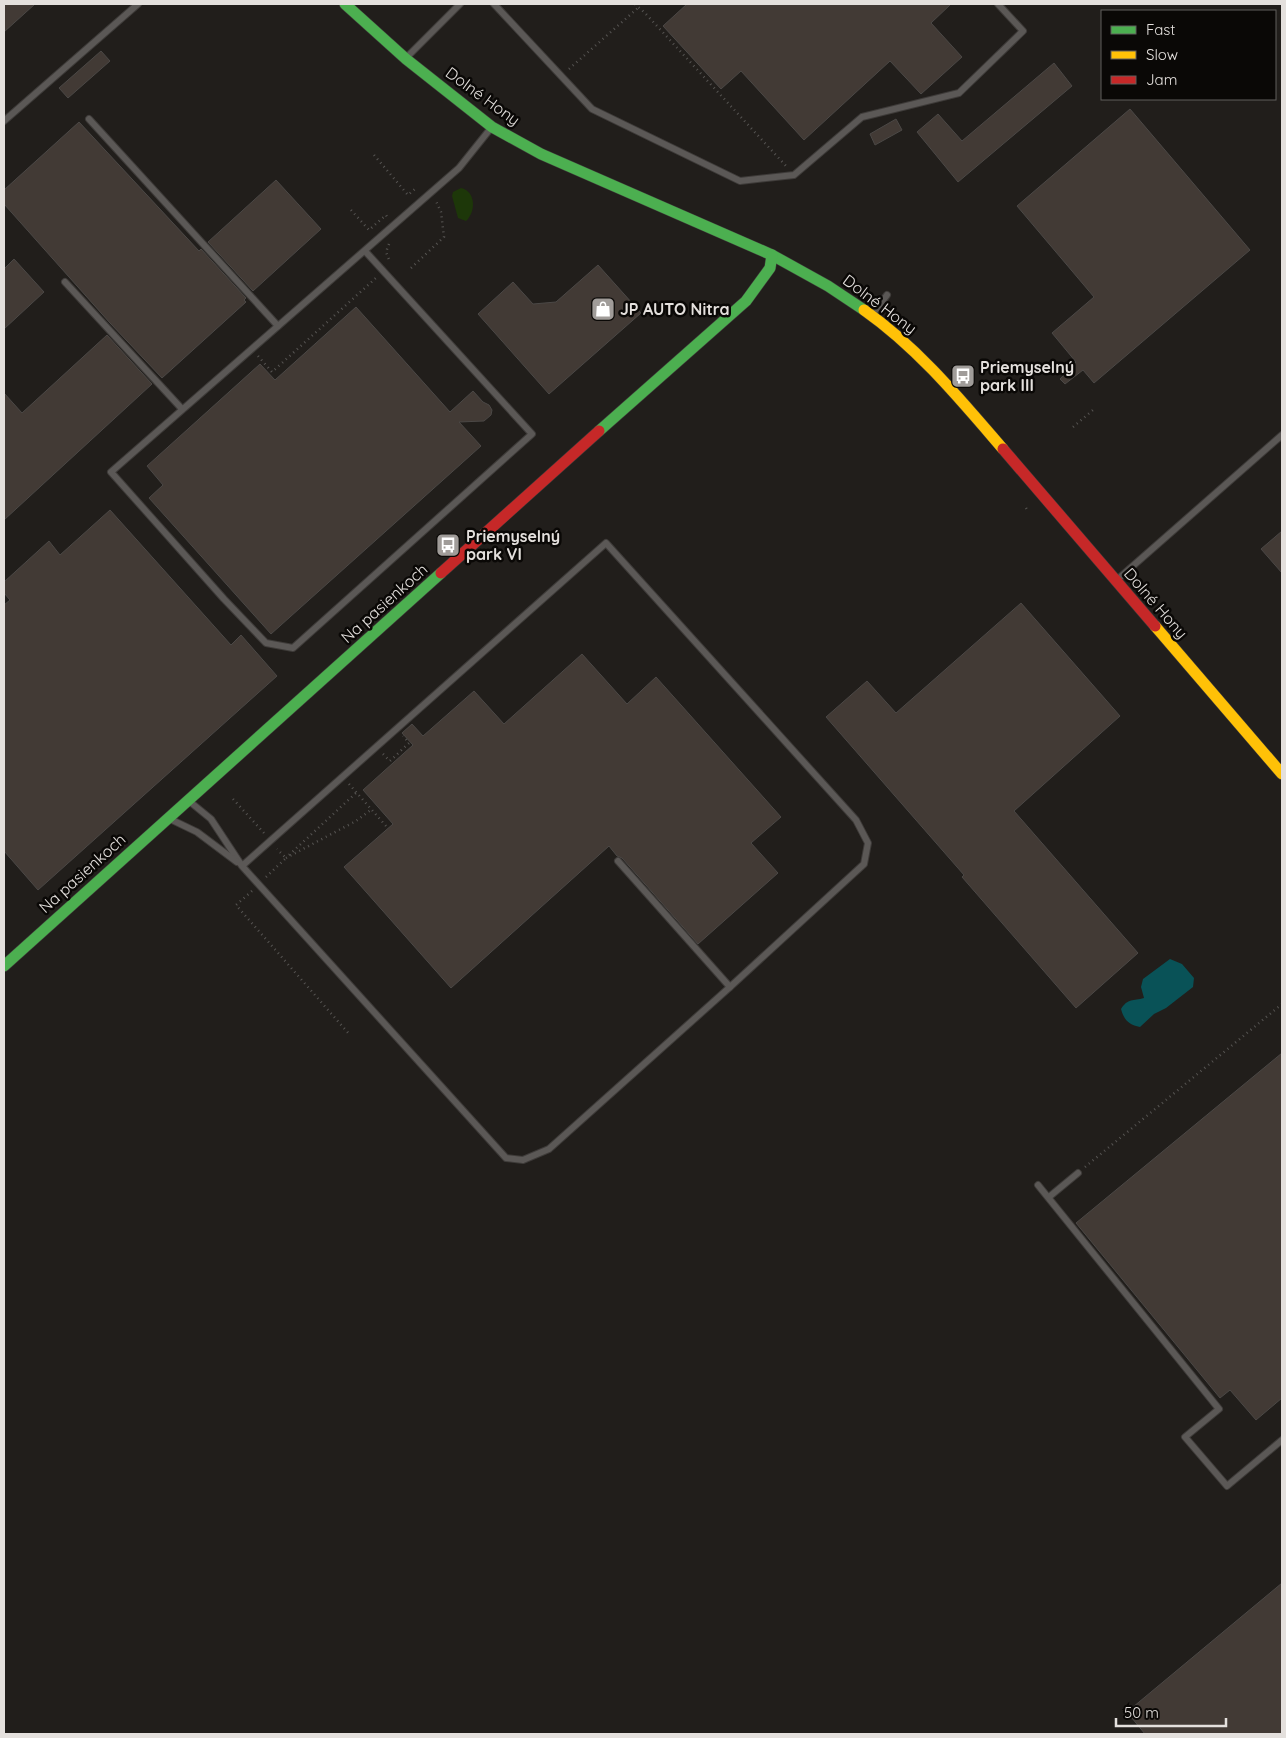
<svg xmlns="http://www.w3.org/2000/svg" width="1286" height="1738" font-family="Quicksand,sans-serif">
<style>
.green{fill:#1d3709}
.water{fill:#095257}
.building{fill:#423a35;stroke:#4b4846}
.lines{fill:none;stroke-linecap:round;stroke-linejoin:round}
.lane-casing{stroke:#3e3b39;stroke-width:8}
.fast-casing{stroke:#3e3b39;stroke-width:12}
.slow-casing{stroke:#3e3b39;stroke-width:12}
.jam-casing{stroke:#3e3b39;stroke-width:12}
.path{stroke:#575553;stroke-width:2.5;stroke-dasharray:1 4;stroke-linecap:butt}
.lane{stroke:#5b5856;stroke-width:6}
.fast{stroke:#4caf50;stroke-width:11}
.slow{stroke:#ffc107;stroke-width:11}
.jam{stroke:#c62828;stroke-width:11}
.labels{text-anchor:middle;stroke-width:5;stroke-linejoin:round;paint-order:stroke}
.street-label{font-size:16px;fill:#e4e0dd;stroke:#0a0806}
.poi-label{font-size:16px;font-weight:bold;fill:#e4e0dd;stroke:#0a0806;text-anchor:start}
</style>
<rect width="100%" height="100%" fill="#211e1b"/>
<!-- green -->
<path class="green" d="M 461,188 C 476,191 476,212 466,221 L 458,218 L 452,196 L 453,192 Z"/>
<!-- water -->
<path class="water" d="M 1170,959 L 1182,964 L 1194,978 L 1193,987 L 1166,1008 L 1154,1014 L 1140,1027 C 1129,1025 1124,1020 1121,1009 C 1128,998 1133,1001 1144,998 L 1141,987 L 1143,979 Z"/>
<!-- building -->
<g class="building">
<path d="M 4,4 L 35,4 L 4,32 Z"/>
<path d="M 687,4 L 951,4 L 931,23 L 962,57 L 921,94 L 890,61 L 804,140 L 741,71 L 721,89 L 663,26 Z"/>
<path d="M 101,51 L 110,61 L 68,98 L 59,88 Z"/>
<path d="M 1054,63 L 1072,86 L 958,182 L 917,132 L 938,114 L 962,141 Z"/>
<path d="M 1130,109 L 1250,250 L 1094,383 L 1083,370 L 1065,384 L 1060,379 L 1076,362 L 1052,333 L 1094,297 L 1017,206 Z"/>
<path d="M 896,119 L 902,130 L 875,145 L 870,134 Z"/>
<path d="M 79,122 L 199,251 L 201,249 L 246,298 L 244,300 L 246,302 L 162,378 L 110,323 L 4,204 L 4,190 Z"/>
<path d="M 276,180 L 321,229 L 253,291 L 208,242 Z"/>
<path d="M 14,259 L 44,292 L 4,329 L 4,269 Z"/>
<path d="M 598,265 L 641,313 L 549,394 L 478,314 L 513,282 L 533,304 L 556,302 Z"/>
<path d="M 356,307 L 450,412 L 473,391 L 483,402 L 489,405 L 492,410 L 491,415 L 484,421 L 459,422 L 481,446 L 271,634 L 149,498 L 163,485 L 147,466 L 260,364 L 275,380 Z"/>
<path d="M 107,335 L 152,384 L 4,520 L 4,393 L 22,413 Z"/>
<path d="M 110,510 L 231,645 L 241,635 L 277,676 L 38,890 L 4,851 L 4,605 L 10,600 L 4,593 L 4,582 L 49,541 L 60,555 Z"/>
<path d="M 1282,531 L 1282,573 L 1261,549 Z"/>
<path d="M 1021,603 L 1120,716 L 1014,811 L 1138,953 L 1076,1008 L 962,877 L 964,875 L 826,717 L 867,681 L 896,713 Z"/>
<path d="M 582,654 L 627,704 L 656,677 L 781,817 L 751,843 L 778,873 L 698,944 L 622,858 L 617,856 L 609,846 L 451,988 L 344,867 L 393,824 L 363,790 L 413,745 L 402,733 L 412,724 L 423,736 L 474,691 L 504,724 Z"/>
<path d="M 1282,1053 L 1282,1398 L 1256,1420 L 1230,1390 L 1220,1398 L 1076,1223 Z"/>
<path d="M 1282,1583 L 1282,1734 L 1145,1734 L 1127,1712 Z"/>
</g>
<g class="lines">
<!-- lane casing -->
<g class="lane-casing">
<g id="lane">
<path d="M 494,4 L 592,109 L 740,181 L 794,175 L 862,117 L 959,93 L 1023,31 L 998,4"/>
<path d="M 406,58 L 460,4"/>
<path d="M 89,119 L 278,326"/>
<path d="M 4,121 L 138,4"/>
<path d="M 365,251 L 532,434 L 293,648 L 266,643 L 224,599 L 111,472 L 459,168 L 491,128"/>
<path d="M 65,282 L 182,409"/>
<path d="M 872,315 L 887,295"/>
<path d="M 1118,579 L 1282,435"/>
<path d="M 189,801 L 211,819 L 242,866 L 506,1158 L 523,1160 L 549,1149 L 730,987 L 864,864 L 868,843 L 856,820 L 606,543 L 242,866"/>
<path d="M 170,819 L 197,832 L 237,862"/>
<path d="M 618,861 L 730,987"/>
<path d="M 1038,1185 L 1219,1409 L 1185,1437 L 1227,1486 L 1282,1440"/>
<path d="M 1049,1197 L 1078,1173"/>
</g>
</g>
<!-- fast casing -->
<g class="fast-casing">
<g id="fast">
<path d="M 345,4 L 406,59 L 492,127 L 541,154 L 772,255 L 828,286 L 864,310"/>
<path d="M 599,431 L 746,301 L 770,268 L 772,255"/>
<path d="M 4,966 L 441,573"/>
</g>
</g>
<!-- slow casing -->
<g class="slow-casing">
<g id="slow">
<path d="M 864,310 C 918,348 960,399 1003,449"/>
<path d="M 1155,626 L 1282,774"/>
</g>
</g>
<!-- jam casing -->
<g class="jam-casing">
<g id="jam">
<path d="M 1003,449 L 1155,626"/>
<path d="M 441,573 L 599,431"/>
</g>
</g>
<!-- path -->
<g class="path">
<path d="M 635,4 L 645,13 L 786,166"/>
<path d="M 569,69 L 639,7"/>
<path d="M 374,155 L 408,195 L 415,189 L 417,191"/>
<path d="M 351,210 L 369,230 L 386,215 L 388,218"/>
<path d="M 389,244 L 386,252 L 390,262"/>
<path d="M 411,268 L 444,237 L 441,212 L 436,201"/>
<path d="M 258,356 L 272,372 L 377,277"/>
<path d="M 1073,427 L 1093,410"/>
<path d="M 1026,508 L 1028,511"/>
<path d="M 383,754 L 390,761 L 409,743 L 403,736"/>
<path d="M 349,784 L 386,826"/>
<path d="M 233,799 L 264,833"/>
<path d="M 289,855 L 357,792"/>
<path d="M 286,858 L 356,821 L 372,809"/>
<path d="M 266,877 L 286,858 L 277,849"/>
<path d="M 252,891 L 236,905 L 350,1035"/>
<path d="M 1085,1167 L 1282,1004"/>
</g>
<!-- lane -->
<use href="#lane" class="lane"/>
<!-- fast -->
<use href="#fast" class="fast"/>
<!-- slow -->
<use href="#slow" class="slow"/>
<!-- jam -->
<use href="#jam" class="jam"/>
</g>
<!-- icons -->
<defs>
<g id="shop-square" transform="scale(1.25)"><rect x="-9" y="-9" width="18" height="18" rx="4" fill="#a09c99" stroke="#0a0806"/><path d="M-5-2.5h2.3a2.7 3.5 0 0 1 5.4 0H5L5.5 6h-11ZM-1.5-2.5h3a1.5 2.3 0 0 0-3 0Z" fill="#fff"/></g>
<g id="bus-square" transform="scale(1.25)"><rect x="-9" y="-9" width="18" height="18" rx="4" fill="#a09c99" stroke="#0a0806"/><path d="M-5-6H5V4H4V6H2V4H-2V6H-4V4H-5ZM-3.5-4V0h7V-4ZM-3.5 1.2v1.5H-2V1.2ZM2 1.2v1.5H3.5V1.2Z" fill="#fff"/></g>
</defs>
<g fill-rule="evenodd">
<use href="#shop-square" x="603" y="309"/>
<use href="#bus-square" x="963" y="376"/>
<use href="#bus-square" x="448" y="545"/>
</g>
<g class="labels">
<!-- street labels -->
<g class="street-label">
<text transform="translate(483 96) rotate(36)" y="6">Dolné Hony</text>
<text transform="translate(880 304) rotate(37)" y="6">Dolné Hony</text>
<text transform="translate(384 603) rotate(-42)" y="6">Na pasienkoch</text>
<text transform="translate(1156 603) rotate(49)" y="6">Dolné Hony</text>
<text transform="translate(82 873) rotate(-42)" y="6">Na pasienkoch</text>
</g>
<!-- poi labels -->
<g class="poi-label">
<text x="620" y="315">JP AUTO Nitra</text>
<text x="980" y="373">Priemyselný<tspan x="980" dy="18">park III</tspan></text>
<text x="466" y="542">Priemyselný<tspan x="466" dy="18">park VI</tspan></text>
</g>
</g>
<!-- border -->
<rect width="1286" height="1738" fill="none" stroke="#e4e0dd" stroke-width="10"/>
<!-- legend -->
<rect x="1101" y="10" width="175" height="90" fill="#0a0806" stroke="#615e5c"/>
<rect x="1111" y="26" width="25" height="8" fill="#4caf50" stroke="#615e5c"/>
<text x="1146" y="35" font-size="15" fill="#e4e0dd">Fast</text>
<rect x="1111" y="51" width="25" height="8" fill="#ffc107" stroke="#615e5c"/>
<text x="1146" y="60" font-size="15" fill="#e4e0dd">Slow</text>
<rect x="1111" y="76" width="25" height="8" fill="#c62828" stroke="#615e5c"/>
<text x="1146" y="85" font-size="15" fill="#e4e0dd">Jam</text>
<!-- scale -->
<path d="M1116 1718v8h110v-8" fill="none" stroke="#e4e0dd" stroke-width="2.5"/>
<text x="1124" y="1718" font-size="15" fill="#e4e0dd" stroke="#0a0806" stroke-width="4" paint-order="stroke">50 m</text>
</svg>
